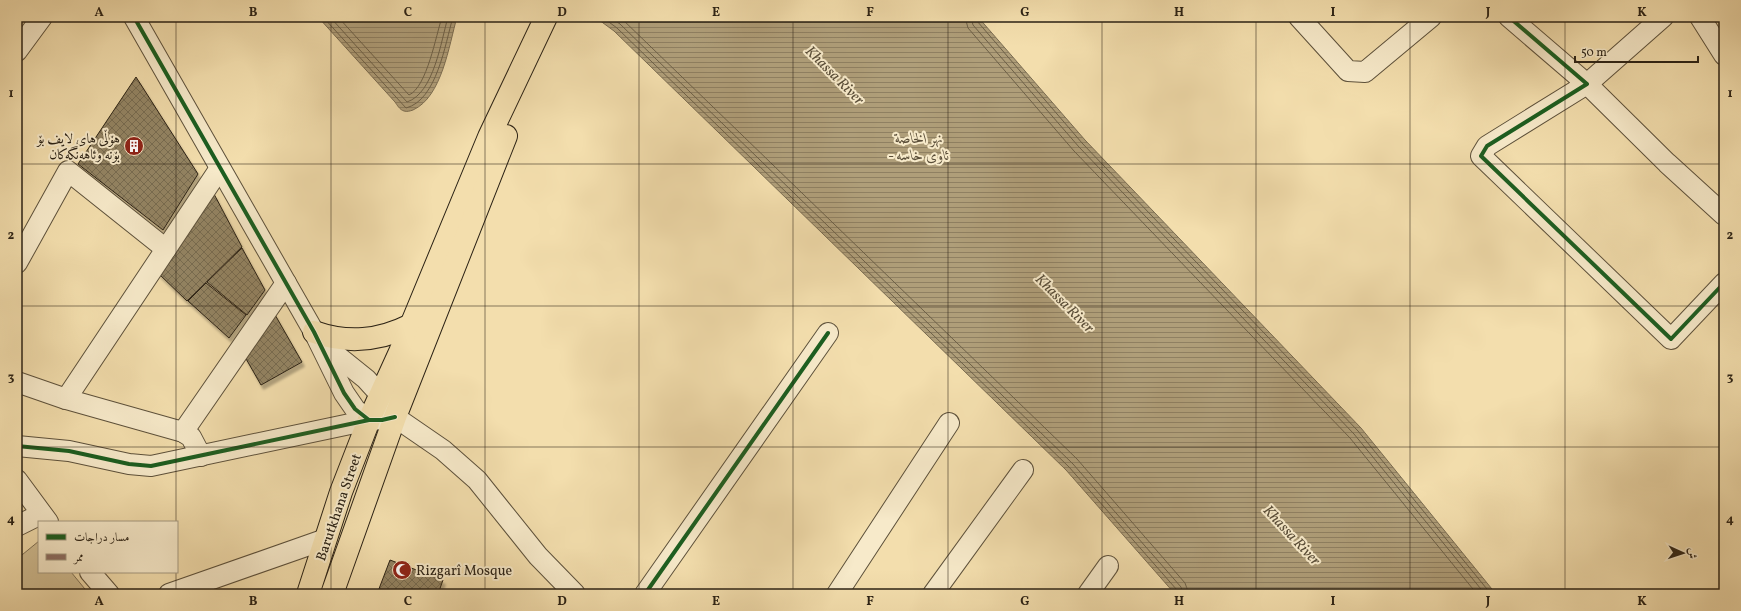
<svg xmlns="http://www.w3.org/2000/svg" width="1741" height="611" font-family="Vollkorn,Amiri,serif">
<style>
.green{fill:#d1be93;stroke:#7e7054}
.water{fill:url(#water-rules);stroke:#7a6c51}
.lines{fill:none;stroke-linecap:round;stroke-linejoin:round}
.shore{stroke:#6d6047;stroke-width:1}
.building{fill:url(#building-cross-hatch);stroke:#2b2215;filter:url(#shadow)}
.minor-casing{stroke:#5d513b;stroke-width:22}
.major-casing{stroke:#2b2215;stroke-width:24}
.minor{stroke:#f7eaca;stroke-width:20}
.major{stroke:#f3dead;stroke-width:22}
.quiet{stroke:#8d6e63;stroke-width:3;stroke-dasharray:6 3;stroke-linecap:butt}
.cycleway-casing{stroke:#f7eaca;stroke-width:6}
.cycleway{stroke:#1b5e20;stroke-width:4}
.grid{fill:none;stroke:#2b2215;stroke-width:1;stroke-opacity:0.55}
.labels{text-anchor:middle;stroke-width:4;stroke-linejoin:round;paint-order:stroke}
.poi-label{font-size:14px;fill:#2b2215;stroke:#f7eaca;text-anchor:end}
.street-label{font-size:14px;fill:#2b2215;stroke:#f7eaca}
.water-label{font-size:15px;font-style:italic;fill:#594d38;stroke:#f7eaca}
.neatline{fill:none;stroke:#2b2215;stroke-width:1.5}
.grid-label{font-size:13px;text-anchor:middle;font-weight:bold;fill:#2b2215}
</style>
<defs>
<pattern id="water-rules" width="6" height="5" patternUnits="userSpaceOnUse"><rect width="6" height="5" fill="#af9e79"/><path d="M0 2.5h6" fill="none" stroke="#8f8062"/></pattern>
<pattern id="building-cross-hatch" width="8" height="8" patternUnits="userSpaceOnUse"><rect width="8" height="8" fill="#938464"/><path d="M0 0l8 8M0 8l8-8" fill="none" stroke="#786c51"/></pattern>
<filter id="shadow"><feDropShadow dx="2.5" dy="4.5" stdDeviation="1" flood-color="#0004"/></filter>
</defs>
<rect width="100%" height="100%" fill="#f3dead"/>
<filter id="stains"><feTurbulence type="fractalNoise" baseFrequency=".005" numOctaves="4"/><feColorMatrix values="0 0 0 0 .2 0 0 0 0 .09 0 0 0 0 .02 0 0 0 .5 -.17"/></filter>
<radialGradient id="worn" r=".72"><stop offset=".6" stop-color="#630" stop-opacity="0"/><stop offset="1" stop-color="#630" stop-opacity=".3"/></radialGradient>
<!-- green -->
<path class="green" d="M 39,541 L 39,572 L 71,572 L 89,594 L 17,594 L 17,559 Z"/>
<!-- water -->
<g class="water">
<path d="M 318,17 L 457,17 C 449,45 442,97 413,110 C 410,111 407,112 404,111 C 400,110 397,105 395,102 Z"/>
<path d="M 595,17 L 978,17 L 1085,140 L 1361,428 L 1496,594 L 1175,594 L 1066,470 L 614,31 Z"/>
</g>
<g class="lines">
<!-- shore -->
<g class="shore">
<path d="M 323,17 L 406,108 C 437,100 445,44 453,17"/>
<path d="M 330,17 L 407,102 C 434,93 441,41 448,17"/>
<path d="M 338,17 L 409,95 C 427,87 436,35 442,17"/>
<path d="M 602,17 L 617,28 L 1069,467 L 1177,590 L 1178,594"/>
<path d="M 610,17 L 620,24 L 1073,464 L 1181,587 L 1183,594"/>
<path d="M 620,17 L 1077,459 L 1185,583 L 1189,594"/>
<path d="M 965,17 L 968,28 L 1074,151 L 1350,438 L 1477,594"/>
<path d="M 971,17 L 973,25 L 1079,147 L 1354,434 L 1485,594"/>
<path d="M 976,17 L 977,21 L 1082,143 L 1358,431 L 1491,594"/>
</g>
</g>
<!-- building -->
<g class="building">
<path d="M 136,77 L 198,174 L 163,230 L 78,164 Z"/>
<path d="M 214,194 L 242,247 L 187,301 L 158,273 Z"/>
<path d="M 242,248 L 265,290 L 247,315 L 207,282 Z"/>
<path d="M 206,283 L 246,315 L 229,338 L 188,301 Z"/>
<path d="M 274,313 L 302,362 L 261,385 L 241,350 Z"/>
<path d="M 390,560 L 443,580 L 438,594 L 377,594 Z"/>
</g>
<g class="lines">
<!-- minor casing -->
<g class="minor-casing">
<g id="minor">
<path d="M 134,17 L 314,332 L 344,393 L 355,409 L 362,415 L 369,420 L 385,419"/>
<path d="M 1299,17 L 1348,71 L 1365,72 L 1431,17"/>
<path d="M 1509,17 L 1587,84 L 1487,146 L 1481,156 L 1671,339 L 1724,283"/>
<path d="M 1663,17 L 1587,84 L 1667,163 L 1724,215"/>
<path d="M 1700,17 L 1724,55"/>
<path d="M 17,51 L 42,17"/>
<path d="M 17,263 L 68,171 L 166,249"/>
<path d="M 320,342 L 366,379 L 386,401 L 395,417 L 443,450 L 477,480 L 538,556 L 575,594"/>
<path d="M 17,382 L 66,399 L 183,432 L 191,437 L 201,456"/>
<path d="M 66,399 L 220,168"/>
<path d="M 183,432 L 286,283"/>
<path d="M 17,446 L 69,451 L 129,464 L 151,466 L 369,420"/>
<path d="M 17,480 L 48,522"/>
<path d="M 17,526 L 41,514"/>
<path d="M 90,572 L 109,594"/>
<path d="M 169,594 L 326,539"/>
<path d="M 645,594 L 828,333"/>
<path d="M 837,594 L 949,423"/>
<path d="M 933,594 L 1023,470"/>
<path d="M 1088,594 L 1108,566"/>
</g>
</g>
<!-- major casing -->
<g class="major-casing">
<g id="major">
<path d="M 314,332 C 348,344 379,341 411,325"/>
<path d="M 308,594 L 341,492 L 369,420 L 400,352 L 489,137 L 546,17"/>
<path d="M 332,594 L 395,417 L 506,136"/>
</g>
</g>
<!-- minor -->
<use href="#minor" class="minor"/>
<!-- major -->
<use href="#major" class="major"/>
<!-- quiet -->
<path class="quiet" d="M 175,593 L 176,594"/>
<!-- cycleway casing -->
<g class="cycleway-casing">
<g id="cycleway">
<path d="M 134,17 L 314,332 L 344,393 L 355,409 L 369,420 L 382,420 L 395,417"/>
<path d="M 1509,17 L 1587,84 L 1487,146 L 1481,156 L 1671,339 L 1724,283"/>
<path d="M 17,446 L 69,451 L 129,464 L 151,466 L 369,420"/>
<path d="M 645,594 L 828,333"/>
</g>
</g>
<!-- cycleway -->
<use href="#cycleway" class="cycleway"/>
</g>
<!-- grid -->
<path class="grid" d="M 176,17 L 176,522M 331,17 L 331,594M 485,17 L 485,594M 639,17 L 639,594M 793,17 L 793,594M 948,17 L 948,594M 1102,17 L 1102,594M 1256,17 L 1256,594M 1410,17 L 1410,594M 1565,17 L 1565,594M 17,164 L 1724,164M 17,306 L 1724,306M 17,447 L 1724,447M 176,572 L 176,594"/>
<!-- icons -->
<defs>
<g id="building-disc" transform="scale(1)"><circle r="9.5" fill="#8f2418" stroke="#f7eaca"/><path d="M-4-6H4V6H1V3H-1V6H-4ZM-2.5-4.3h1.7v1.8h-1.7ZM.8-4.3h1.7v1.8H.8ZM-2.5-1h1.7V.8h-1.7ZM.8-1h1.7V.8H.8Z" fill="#fff"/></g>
<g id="mosque-disc" transform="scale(1)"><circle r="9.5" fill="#8f2418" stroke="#f7eaca"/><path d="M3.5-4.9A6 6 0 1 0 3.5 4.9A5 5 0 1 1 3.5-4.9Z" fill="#fff"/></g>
</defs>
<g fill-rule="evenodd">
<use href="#building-disc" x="134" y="146"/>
<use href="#mosque-disc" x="402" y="570"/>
</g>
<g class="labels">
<!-- poi labels -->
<g class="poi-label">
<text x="120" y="143">هۆڵی های لایف بۆ<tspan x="120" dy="16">بۆنە وئاهەنگەکان</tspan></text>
<text x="416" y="575" text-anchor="start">Rizgarî Mosque</text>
</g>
<!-- street labels -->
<g class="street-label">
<text transform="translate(338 507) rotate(-71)" y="5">Barutkhana Street</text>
</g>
<!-- water labels -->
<g class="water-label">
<text transform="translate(835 75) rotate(45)" y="5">Khassa River</text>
<text x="919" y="143">نهر الخاصة<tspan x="919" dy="17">- ئاوی خاسە</tspan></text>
<text transform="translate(1065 303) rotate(45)" y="5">Khassa River</text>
<text transform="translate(1292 535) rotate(47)" y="5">Khassa River</text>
</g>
</g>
<!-- margin -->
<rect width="1741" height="611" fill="none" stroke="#f3dead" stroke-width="44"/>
<!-- legend -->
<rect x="38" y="521" width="140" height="52" fill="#f7eaca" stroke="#a59a82"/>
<rect x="46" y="534" width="20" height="6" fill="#1b5e20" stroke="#a59a82"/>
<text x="74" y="541" font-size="12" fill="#2b2215">مسار دراجات</text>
<rect x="46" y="554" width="20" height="6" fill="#8d6e63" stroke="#a59a82"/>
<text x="74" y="561" font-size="12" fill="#2b2215">ممر</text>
<!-- north arrow -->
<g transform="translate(1683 553) rotate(93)" stroke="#f7eaca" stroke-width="3" paint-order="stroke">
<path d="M0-3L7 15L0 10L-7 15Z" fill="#2b2215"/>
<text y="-6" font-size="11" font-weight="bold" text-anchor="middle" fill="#2b2215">ش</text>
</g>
<!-- scale -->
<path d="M1575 56v6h123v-6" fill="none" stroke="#2b2215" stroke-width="2"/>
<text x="1581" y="56" font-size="12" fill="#2b2215" stroke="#f7eaca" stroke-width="3" paint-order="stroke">50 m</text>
<rect x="22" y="22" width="1697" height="567" class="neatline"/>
<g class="grid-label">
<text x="99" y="16">A</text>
<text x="253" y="16">B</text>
<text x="408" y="16">C</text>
<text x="562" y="16">D</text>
<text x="716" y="16">E</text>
<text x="870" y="16">F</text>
<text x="1025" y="16">G</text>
<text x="1179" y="16">H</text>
<text x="1333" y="16">I</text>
<text x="1488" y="16">J</text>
<text x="1642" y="16">K</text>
<text x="11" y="97">1</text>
<text x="1730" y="97">1</text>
<text x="11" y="239">2</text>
<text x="1730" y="239">2</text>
<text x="11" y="381">3</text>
<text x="1730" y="381">3</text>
<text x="11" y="523">4</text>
<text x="1730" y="523">4</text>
<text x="99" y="605">A</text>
<text x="253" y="605">B</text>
<text x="408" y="605">C</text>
<text x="562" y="605">D</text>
<text x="716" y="605">E</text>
<text x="870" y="605">F</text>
<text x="1025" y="605">G</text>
<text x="1179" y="605">H</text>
<text x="1333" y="605">I</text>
<text x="1488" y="605">J</text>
<text x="1642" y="605">K</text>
</g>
<rect width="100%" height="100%" filter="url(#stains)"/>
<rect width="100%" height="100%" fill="url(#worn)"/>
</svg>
